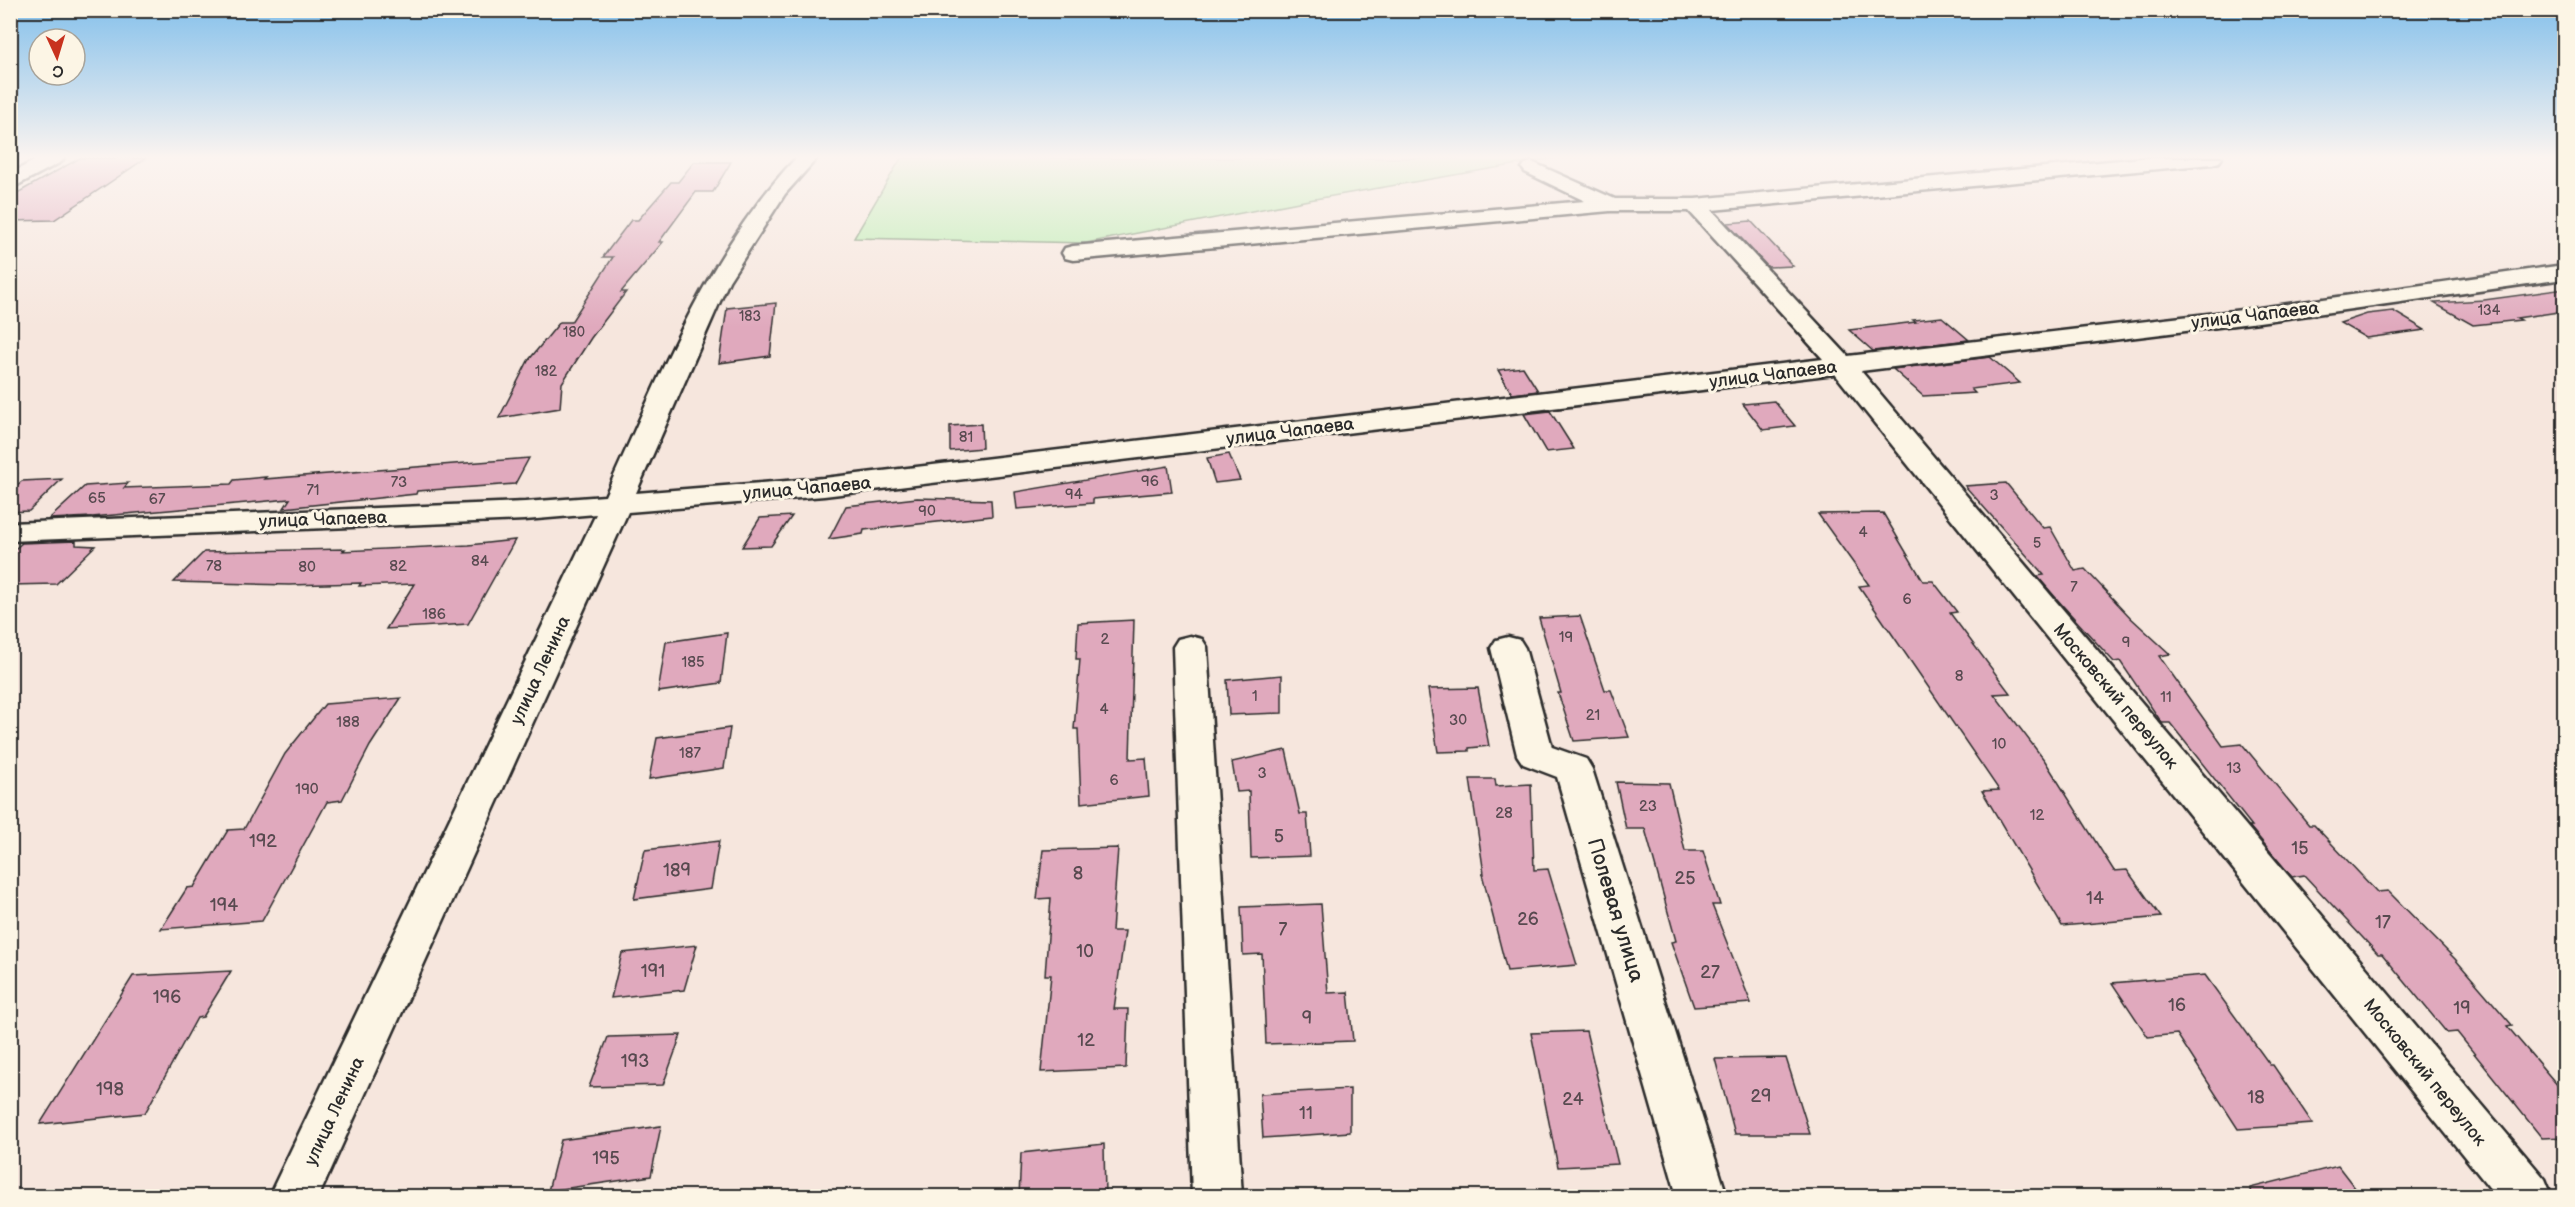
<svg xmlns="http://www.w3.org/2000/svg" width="2575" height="1207" font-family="'Balsamiq Sans',sans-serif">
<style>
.green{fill:#b8edae;stroke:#728c6c;stroke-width:1.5}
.building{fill:#e0a9bd;stroke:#2b2b2b;stroke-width:1.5}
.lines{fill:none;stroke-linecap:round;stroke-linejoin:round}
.street-casing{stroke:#2b2b2b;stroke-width:5}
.street{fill:#fcf5e5;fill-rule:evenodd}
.labels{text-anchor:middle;stroke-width:6;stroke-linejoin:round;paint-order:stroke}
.far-number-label{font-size:14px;fill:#584a50}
.number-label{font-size:15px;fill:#584a50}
.street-label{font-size:18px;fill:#2b2b2b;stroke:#fcf5e5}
.near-number-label{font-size:18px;fill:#584a50}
.near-street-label{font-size:21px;fill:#2b2b2b;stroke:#fcf5e5}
</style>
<rect width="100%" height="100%" fill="#f6e6dd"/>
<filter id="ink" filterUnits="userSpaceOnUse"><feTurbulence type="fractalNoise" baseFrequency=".0167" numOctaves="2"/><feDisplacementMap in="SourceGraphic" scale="12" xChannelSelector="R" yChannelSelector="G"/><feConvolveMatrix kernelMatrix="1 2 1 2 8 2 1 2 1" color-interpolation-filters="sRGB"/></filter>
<g filter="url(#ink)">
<!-- green -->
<path class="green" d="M 901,158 L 1554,158 L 1309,200 L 1086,243 L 854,238 Z"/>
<!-- building -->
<g class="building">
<path d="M 80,158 L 146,158 L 54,220 L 10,221 L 10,197 Z"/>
<path d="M 694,162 L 731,162 L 713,192 L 696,192 L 659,242 L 663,242 L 621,292 L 626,292 L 591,338 L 562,383 L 560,408 L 499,418 L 528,361 L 560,322 L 571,322 L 613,257 L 603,257 L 631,220 L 638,220 L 671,182 L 678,182 Z"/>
<path d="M 1751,221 L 1793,266 L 1768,267 L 1727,223 Z"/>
<path d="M 2565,289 L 2565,311 L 2517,318 L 2521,320 L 2473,325 L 2434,303 L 2484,300 Z"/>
<path d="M 776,303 L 770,356 L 719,363 L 727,308 Z"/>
<path d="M 2393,311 L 2425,330 L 2366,338 L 2340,323 L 2367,314 Z"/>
<path d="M 1942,317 L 1969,340 L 1873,351 L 1849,330 L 1916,322 L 1913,320 Z"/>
<path d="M 1990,357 L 2020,383 L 1971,389 L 1975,393 L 1923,396 L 1893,369 Z"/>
<path d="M 1523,367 L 1538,391 L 1512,394 L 1498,370 Z"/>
<path d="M 1774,401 L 1795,426 L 1763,430 L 1743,404 Z"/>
<path d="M 1550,411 L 1574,449 L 1546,452 L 1524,414 Z"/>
<path d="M 981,424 L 982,448 L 950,451 L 950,426 Z"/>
<path d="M 1229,454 L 1240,480 L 1215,483 L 1207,458 Z"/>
<path d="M 529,458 L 515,484 L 417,491 L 416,494 L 284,508 L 290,499 L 92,517 L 49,519 L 85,486 L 128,483 L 124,488 L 231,484 L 234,480 L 266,477 L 264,479 Z"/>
<path d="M 1168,466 L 1172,492 L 1093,499 L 1093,503 L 1017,509 L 1015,492 Z"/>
<path d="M 62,479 L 29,511 L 10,512 L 10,491 L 22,481 Z"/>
<path d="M 2006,483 L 2043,528 L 2050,527 L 2075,571 L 2085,569 L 2131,618 L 2170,654 L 2159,656 L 2223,746 L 2242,744 L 2309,825 L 2314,825 L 2377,892 L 2388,891 L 2455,959 L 2512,1025 L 2507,1026 L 2565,1094 L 2565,1137 L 2542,1138 L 2457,1032 L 2447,1033 L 2382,954 L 2378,954 L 2304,875 L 2292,877 L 2249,826 L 2252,826 L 2170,723 L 2162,723 L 2120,661 L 2114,662 L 2063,606 L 2037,576 L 2044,575 L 1965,486 Z"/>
<path d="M 917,498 L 991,500 L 992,516 L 864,530 L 863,534 L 829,539 L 846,506 Z"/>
<path d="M 1883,513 L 1923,581 L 1933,581 L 1957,612 L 1950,613 L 2010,693 L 1994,694 L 2045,761 L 2114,871 L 2127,870 L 2161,917 L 2062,926 L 1982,791 L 1999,790 L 1859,586 L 1869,585 L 1818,514 Z"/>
<path d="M 792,516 L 771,546 L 742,547 L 760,518 Z"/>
<path d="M 515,540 L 468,624 L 386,629 L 414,584 L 359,586 L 361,583 L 289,585 L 174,582 L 204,552 L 345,549 L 343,551 L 469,545 Z"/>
<path d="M 76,541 L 76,545 L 95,546 L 56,584 L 10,585 L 10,553 L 22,543 Z"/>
<path d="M 1580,616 L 1605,690 L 1611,690 L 1629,737 L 1574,741 L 1558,693 L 1561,693 L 1539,618 Z"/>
<path d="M 1134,620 L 1130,759 L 1146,758 L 1149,796 L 1081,803 L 1078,729 L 1074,729 L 1080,659 L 1076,659 L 1078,623 Z"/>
<path d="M 727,633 L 721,683 L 658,692 L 666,642 Z"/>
<path d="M 1282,675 L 1282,713 L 1229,715 L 1227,680 Z"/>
<path d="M 1478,688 L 1489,746 L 1469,748 L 1469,751 L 1438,752 L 1428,689 Z"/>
<path d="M 401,698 L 370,746 L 342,800 L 327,802 L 262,921 L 161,929 L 187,888 L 194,887 L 228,830 L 244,829 L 285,754 L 325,704 Z"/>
<path d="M 730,728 L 724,768 L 649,779 L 657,738 Z"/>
<path d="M 1286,750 L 1300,814 L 1307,814 L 1310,856 L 1251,858 L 1249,791 L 1237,792 L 1232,762 Z"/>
<path d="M 1470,779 L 1495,779 L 1496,786 L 1531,784 L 1534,870 L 1548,869 L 1577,965 L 1507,971 L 1482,874 L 1484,874 Z"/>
<path d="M 1616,782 L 1669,783 L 1685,851 L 1703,851 L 1720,905 L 1712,905 L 1751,1003 L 1694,1007 L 1671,942 L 1676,941 L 1645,829 L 1626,829 Z"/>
<path d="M 719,841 L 711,889 L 634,899 L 645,850 Z"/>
<path d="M 1118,848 L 1112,931 L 1125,931 L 1114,1009 L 1128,1009 L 1126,1068 L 1041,1072 L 1051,975 L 1045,975 L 1051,898 L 1037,899 L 1043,850 Z"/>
<path d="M 1321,904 L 1328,993 L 1348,992 L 1353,1041 L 1266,1044 L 1262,954 L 1243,955 L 1241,907 Z"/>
<path d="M 697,945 L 684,990 L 611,998 L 622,953 Z"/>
<path d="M 231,971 L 203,1017 L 197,1018 L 145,1113 L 40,1124 L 133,976 Z"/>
<path d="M 2205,975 L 2270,1065 L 2273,1065 L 2313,1124 L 2238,1129 L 2177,1034 L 2148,1037 L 2112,983 Z"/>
<path d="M 1586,1031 L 1618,1164 L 1558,1167 L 1531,1033 Z"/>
<path d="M 681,1035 L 663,1085 L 589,1087 L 608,1037 Z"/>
<path d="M 1786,1058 L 1810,1134 L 1735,1134 L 1715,1059 Z"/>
<path d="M 1350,1089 L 1350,1132 L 1263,1138 L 1260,1094 Z"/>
<path d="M 661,1126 L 651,1176 L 548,1191 L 561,1140 Z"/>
<path d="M 1104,1144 L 1105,1197 L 1019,1197 L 1021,1153 Z"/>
<path d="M 2338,1166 L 2362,1197 L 2251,1197 L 2250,1188 Z"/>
</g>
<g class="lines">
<!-- street casing -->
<g class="street-casing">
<g id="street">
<path d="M 39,158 L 64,158 L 61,162 L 10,189 L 10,174 Z"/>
<path d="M 796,158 L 817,158 L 785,194 L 729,281 L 636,493 L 824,478 L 1823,359 L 1689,211 L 1610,211 L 1073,260 L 1065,258 L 1062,253 L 1065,248 L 1073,246 L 1585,201 L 1525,172 L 1522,168 L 1525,164 L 1532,162 L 1615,199 L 1695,199 L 2143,158 L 2222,158 L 2219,162 L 2212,164 L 1712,210 L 1848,356 L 2259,308 L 2564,265 L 2564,279 L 2259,322 L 1861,371 L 2545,1179 L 2552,1196 L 2496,1196 L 1835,374 L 824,496 L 628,512 L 319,1196 L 269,1196 L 596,514 L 525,520 L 10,541 L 10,523 L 525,502 L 605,496 C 659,379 706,253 796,158 Z"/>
<path d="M 1190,636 L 1202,639 L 1207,647 L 1242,1196 L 1192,1196 L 1173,647 L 1178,639 Z"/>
<path d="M 1508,637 L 1520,640 L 1525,648 L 1552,747 L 1586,759 L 1592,769 L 1727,1196 L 1677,1196 L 1557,777 L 1523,764 L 1517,755 L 1491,648 L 1496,640 Z"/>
</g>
</g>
<!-- street -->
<use href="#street" class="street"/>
</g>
</g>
<!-- sky -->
<linearGradient id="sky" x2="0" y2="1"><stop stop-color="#84c0eb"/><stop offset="0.48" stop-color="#fbf4f0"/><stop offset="1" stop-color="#fbf4f0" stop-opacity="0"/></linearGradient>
<rect width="2575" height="327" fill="url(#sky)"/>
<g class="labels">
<!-- far-number labels -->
<g class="far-number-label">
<text x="2489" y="315">134</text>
<text x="750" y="321">183</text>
<text x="574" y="337">180</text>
<text x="546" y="376">182</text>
</g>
<!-- number labels -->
<g class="number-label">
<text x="966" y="442">81</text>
<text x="1150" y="486">96</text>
<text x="399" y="487">73</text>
<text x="313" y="495">71</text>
<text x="1074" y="499">94</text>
<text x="1994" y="500">3</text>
<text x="97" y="503">65</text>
<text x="157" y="504">67</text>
<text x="927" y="516">90</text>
<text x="1863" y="537">4</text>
<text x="2037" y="548">5</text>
<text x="480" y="566">84</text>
<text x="214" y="571">78</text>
<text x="398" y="571">82</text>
<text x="307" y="572">80</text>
<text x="2074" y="592">7</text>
<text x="1907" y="604">6</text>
<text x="434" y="619">186</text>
<text x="1566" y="642">19</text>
<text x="1105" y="644">2</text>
<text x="2126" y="647">9</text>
<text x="693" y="667">185</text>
<text x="1959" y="681">8</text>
<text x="1255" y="701">1</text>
<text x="2166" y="702">11</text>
<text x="1104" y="714">4</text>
<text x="1593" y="720">21</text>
<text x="1458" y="725">30</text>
<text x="348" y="727">188</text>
<text x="1999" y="749">10</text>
<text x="690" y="758">187</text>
<text x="2234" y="773">13</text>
<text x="1262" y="778">3</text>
<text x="1114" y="785">6</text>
<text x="307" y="794">190</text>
<text x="1648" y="811">23</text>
<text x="1504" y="818">28</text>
<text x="2037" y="820">12</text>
</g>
<!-- street labels -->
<g class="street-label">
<text transform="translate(2255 315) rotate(-7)" y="6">улица Чапаева</text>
<text transform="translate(1773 374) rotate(-7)" y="6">улица Чапаева</text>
<text transform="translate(1290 431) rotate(-7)" y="6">улица Чапаева</text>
<text transform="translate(807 488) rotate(-5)" y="6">улица Чапаева</text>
<text transform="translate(323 519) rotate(-2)" y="6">улица Чапаева</text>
<text transform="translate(540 670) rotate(-65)" y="6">улица Ленина</text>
<text transform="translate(2116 696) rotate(50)" y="6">Московский переулок</text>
<text transform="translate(2425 1072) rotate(51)" y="6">Московский переулок</text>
<text transform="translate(334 1111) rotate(-65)" y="6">улица Ленина</text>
</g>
<!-- near-number labels -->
<g class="near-number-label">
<text x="1279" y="842">5</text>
<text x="263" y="847">192</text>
<text x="2300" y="854">15</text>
<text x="677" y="876">189</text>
<text x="1078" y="879">8</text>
<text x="1685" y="884">25</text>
<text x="2095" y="904">14</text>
<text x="224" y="911">194</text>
<text x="1528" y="925">26</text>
<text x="2383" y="928">17</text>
<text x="1283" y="935">7</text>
<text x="1085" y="957">10</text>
<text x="653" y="977">191</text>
<text x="1710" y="978">27</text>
<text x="167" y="1003">196</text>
<text x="2177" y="1011">16</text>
<text x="2462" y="1014">19</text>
<text x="1307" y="1024">9</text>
<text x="1086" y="1046">12</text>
<text x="635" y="1067">193</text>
<text x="110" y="1095">198</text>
<text x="1761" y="1102">29</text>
<text x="2256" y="1103">18</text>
<text x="1573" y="1105">24</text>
<text x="1306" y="1119">11</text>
<text x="606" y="1164">195</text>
</g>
<!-- near-street labels -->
<g class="near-street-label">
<text transform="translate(1616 910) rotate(73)" y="7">Полевая улица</text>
</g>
</g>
<!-- margin -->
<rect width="2575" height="1207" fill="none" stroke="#fcf5e5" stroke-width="36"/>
<rect x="18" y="18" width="2539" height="1171" fill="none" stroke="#2b2b2b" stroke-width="2" filter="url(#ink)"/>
<!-- north arrow -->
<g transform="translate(57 57) rotate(176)"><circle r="28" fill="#fcf5e5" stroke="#a8a49b" stroke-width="1.5"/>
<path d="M0-4.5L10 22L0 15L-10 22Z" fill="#c8321e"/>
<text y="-9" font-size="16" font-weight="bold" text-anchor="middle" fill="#2b2b2b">С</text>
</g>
</svg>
